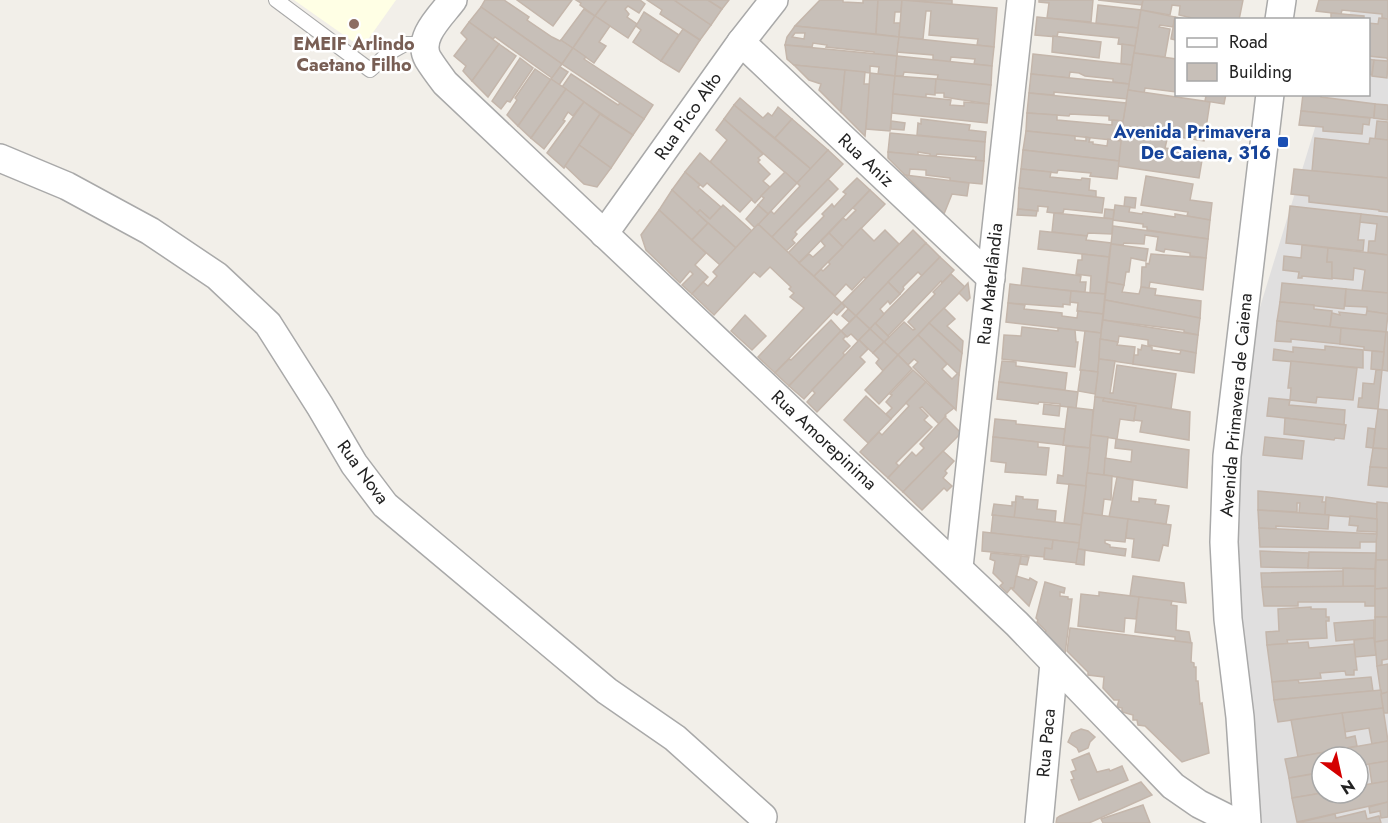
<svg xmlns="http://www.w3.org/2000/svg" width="1388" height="823" font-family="Jost,sans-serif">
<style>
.residential{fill:#e0dfdf;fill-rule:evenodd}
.education{fill:#ffffe5}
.building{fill:#c7bfb8;stroke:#c4b6ab;stroke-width:1.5;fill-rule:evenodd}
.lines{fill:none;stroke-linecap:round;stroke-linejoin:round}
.service-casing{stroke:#a9a9a9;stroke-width:16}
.minor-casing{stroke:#a9a9a9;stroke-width:30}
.service{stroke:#fff;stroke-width:14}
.minor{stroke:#fff;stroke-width:27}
.education-dot{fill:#8d6e63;stroke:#fff;stroke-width:2}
.transit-dot{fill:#1a4fb4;stroke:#fff;stroke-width:2}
.labels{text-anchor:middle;stroke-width:5;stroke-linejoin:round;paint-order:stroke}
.education-label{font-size:18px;font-weight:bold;fill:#785e54;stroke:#fff}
.street-label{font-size:18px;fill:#222;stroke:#fff}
.transit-label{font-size:18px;font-weight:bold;fill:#164399;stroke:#fff;text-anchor:end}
</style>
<rect width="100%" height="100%" fill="#f2efe9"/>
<!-- residential -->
<path class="residential" d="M 1354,0 L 1388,0 L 1388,823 L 1262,823 L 1211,467 L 1325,95 L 1368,94 L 1368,20 L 1348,19 ZM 1322,757 L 1358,757 L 1358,793 L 1322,793 Z"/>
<!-- education -->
<path class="education" d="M 294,0 L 396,0 L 362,48 Z"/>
<!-- building -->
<g class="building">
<path d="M 485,0 L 504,0 L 529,17 L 527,20 L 552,37 L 560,41 L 561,40 L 573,48 L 562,64 L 481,7 Z"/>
<path d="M 517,0 L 572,0 L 553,26 Z"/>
<path d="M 576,0 L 607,0 L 595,16 L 580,5 L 581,3 Z"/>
<path d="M 607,0 L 640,0 L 645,4 L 639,13 L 628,6 L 625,9 L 629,14 L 627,17 L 637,24 L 628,38 L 595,16 Z"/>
<path d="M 647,0 L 674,0 L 711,25 L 700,40 L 660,14 L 662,10 Z"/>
<path d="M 674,0 L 708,0 L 722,9 L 711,25 Z"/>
<path d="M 708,0 L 729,0 L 722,9 Z"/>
<path d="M 820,0 L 843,0 L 843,2 L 863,3 L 863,0 L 878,0 L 876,34 L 795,26 Z"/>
<path d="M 878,0 L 902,0 L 901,12 L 895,12 L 894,23 L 900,23 L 899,37 L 876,34 Z"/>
<path d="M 902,0 L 997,8 L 994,47 L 977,45 L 978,39 L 929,35 L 931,11 L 926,11 L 923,39 L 899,37 Z"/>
<path d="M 909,0 L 952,0 L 952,4 Z"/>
<path d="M 1039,0 L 1093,0 L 1091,22 L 1047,18 L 1049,3 L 1039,2 Z"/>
<path d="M 1098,0 L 1143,0 L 1142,5 Z"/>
<path d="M 1143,0 L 1243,0 L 1239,20 L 1200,20 L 1179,15 L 1180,6 L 1172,5 L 1170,15 L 1141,10 Z"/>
<path d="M 1319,0 L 1388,0 L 1388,19 L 1382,18 L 1382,14 L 1342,10 L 1341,14 L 1316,11 Z"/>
<path d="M 1098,5 L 1141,10 L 1138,28 L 1096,23 Z"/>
<path d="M 481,7 L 562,64 L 552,78 L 495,37 L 493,39 L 469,22 Z"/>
<path d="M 584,9 L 595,16 L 573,48 L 561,40 Z"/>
<path d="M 1141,10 L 1175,17 L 1173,27 L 1160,25 L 1159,27 L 1170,29 L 1165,57 L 1134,53 Z"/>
<path d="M 644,12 L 679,35 L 661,61 L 633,42 L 641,30 L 636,26 Z"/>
<path d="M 1331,13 L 1364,16 L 1364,20 L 1331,20 Z"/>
<path d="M 595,16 L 610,26 L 599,42 L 606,46 L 594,63 L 573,48 Z"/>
<path d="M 1037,17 L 1138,28 L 1135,46 L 1118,44 L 1119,38 L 1058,32 L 1057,37 L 1035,35 Z"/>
<path d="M 1175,17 L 1190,20 L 1176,20 L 1176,40 L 1171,39 Z"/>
<path d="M 1379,18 L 1388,19 L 1388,61 L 1387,58 L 1368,56 L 1368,23 L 1378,24 Z"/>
<path d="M 469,22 L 499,44 L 472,81 L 463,71 L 466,66 L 454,56 L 467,39 L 461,33 Z"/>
<path d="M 795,26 L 899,37 L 897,56 L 874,54 L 874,52 L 826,47 L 827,45 L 813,43 L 812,47 L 785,45 L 787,37 ZM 795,33 L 805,33 L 804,39 L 792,37 Z"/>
<path d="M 683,29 L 700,40 L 679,72 L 661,61 Z"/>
<path d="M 1053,36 L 1101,42 L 1099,58 L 1052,52 Z"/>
<path d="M 899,37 L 994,47 L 992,66 L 974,64 L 975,59 L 951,57 L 950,62 L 933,60 L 933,55 L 897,52 Z"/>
<path d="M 499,44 L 516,56 L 488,97 L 472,81 Z"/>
<path d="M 1122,44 L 1135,46 L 1132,65 L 1121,64 Z"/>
<path d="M 785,45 L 897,56 L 895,76 L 878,74 L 879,67 L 870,66 L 870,73 L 794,65 L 787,59 Z"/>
<path d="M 573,48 L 586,57 L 584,59 L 653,105 L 644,119 L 562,64 Z"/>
<path d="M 1134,53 L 1176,59 L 1176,92 L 1145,88 L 1144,93 L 1128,90 Z"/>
<path d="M 1033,54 L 1132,65 L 1129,84 L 1113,82 L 1113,79 L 1085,76 L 1079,73 L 1070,72 L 1069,78 L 1031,74 Z"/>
<path d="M 897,56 L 992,66 L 991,85 L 937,80 L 938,75 L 904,72 L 903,76 L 895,76 Z"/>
<path d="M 520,58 L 533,68 L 510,102 L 507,101 L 501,109 L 492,101 Z"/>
<path d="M 1368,59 L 1374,60 L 1372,75 L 1368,74 Z"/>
<path d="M 1374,60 L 1388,61 L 1387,78 L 1372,76 Z"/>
<path d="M 794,65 L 845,70 L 841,112 L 819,90 L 821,84 L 809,80 Z"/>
<path d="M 560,67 L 568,72 L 559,85 L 551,79 Z"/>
<path d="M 535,69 L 551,80 L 518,126 L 507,115 L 517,100 L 515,98 Z"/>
<path d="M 845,70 L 865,72 L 864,84 L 870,84 L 865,136 L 841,112 Z"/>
<path d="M 870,73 L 895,76 L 890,131 L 866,129 Z"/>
<path d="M 571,74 L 618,105 L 620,103 L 644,119 L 633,135 L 562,87 Z"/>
<path d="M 1031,74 L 1129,84 L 1127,99 L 1054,92 L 1054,95 L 1029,93 Z"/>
<path d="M 895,76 L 936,79 L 935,95 L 926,94 L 926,98 L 893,94 Z"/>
<path d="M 551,79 L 566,89 L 531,138 L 518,126 Z"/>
<path d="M 936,79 L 991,85 L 989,104 L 944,97 L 944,93 L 935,93 Z"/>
<path d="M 566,89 L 584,102 L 573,116 L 568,112 L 563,120 L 565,121 L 544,149 L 531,138 Z"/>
<path d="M 1128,90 L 1210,102 L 1204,141 L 1122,128 Z"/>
<path d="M 1029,93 L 1126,103 L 1123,121 L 1109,120 L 1109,116 L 1070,114 L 1069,116 L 1027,113 Z"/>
<path d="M 893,94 L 951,100 L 950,105 L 964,106 L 964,102 L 989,104 L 987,123 L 892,113 Z"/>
<path d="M 1193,94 L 1226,94 L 1224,104 L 1205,101 L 1206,96 Z"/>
<path d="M 1303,94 L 1321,94 L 1321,97 L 1375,104 L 1374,118 L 1301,111 Z"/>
<path d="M 740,98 L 763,118 L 768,113 L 772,116 L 778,107 L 792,119 L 775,138 L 734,105 Z"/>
<path d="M 584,102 L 600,114 L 564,168 L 547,153 Z"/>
<path d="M 1375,104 L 1388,105 L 1388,120 L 1374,118 Z"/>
<path d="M 734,105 L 811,169 L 797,183 L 724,119 Z"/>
<path d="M 1301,111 L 1370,118 L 1369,125 L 1363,124 L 1362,134 L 1323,131 L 1323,127 L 1299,125 Z"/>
<path d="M 1027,113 L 1057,115 L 1057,120 L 1112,125 L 1112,120 L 1123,121 L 1121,141 L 1026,131 Z"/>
<path d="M 600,114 L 633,135 L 611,168 L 579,145 Z"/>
<path d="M 724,119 L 763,154 L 758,158 L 760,160 L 758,162 L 770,174 L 763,181 L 770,187 L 755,203 L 710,162 L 727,140 L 716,130 Z"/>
<path d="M 792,119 L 828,150 L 811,169 L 775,138 Z"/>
<path d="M 921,119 L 970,125 L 969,130 L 986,132 L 985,142 L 917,135 L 918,123 L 921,124 Z"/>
<path d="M 891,121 L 905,123 L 904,130 L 891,129 Z"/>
<path d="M 1377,121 L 1388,122 L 1388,140 L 1375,139 Z"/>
<path d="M 1122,128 L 1168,135 L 1165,148 L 1203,154 L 1199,178 L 1118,166 Z"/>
<path d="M 1026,131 L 1075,136 L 1075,140 L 1086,141 L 1086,137 L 1090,138 L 1089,142 L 1093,142 L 1093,144 L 1107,146 L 1108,139 L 1121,141 L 1119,161 L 1023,150 Z"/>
<path d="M 890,133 L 985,142 L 984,161 L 975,161 L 976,157 L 937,154 L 936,156 L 930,156 L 930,154 L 918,152 L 918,155 L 888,152 Z"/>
<path d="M 1315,138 L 1369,144 L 1370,138 L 1388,140 L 1388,178 L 1312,171 Z"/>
<path d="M 579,145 L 611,168 L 597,187 L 584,184 L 565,166 Z"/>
<path d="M 828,150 L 843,164 L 772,237 L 758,224 L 771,211 L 774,214 L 800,186 L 797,183 Z"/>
<path d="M 1023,150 L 1119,161 L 1117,179 L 1090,176 L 1091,173 L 1058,170 L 1057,173 L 1021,169 Z"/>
<path d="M 888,152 L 984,161 L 982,184 L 950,181 L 950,178 L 926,175 L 926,170 L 910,169 L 909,176 L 905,175 L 888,158 Z"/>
<path d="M 700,153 L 752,199 L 740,212 L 707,183 L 703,187 L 685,172 Z"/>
<path d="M 1021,169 L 1051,172 L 1050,177 L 1081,180 L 1082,178 L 1090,179 L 1089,190 L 1096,191 L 1096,197 L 1019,188 Z"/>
<path d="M 1294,169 L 1388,178 L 1388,212 L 1379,211 L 1379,210 L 1309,202 L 1309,196 L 1291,194 Z"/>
<path d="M 685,172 L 700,185 L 698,187 L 721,207 L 710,219 L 700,210 L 697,213 L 672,190 Z"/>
<path d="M 785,172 L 797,183 L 768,214 L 758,205 L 764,198 L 761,196 Z"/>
<path d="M 905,175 L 969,183 L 967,196 L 952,194 L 944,214 Z"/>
<path d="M 1146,176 L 1193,184 L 1190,200 L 1212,203 L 1210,220 L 1187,216 L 1188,212 L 1141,205 Z"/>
<path d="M 857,178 L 870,190 L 799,263 L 788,253 L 824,216 L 822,214 L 832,204 L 834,207 L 846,194 L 843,192 Z"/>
<path d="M 828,179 L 838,189 L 795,232 L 797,234 L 792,240 L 795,243 L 786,251 L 772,237 Z"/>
<path d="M 1019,188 L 1104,198 L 1102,213 L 1064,209 L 1063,213 L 1054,213 L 1047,212 L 1048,207 L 1038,206 L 1038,211 L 1018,209 Z"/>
<path d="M 672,190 L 708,223 L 692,240 L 659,210 Z"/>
<path d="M 870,190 L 885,204 L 843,247 L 829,233 L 843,218 L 846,220 L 856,210 L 853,208 Z"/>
<path d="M 1125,197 L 1136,198 L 1135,208 L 1124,207 Z"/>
<path d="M 723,205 L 752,231 L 736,248 L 697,213 L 700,210 L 710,219 Z"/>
<path d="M 758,205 L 768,214 L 755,228 L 746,219 Z"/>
<path d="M 1115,205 L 1130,207 L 1129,212 L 1142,214 L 1143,212 L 1175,217 L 1175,214 L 1210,220 L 1208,239 L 1147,230 L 1147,227 L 1143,227 L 1143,224 L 1113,220 Z"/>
<path d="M 1290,206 L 1361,214 L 1358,240 L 1364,240 L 1363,251 L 1286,243 Z"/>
<path d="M 1018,209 L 1037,211 L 1036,216 L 1017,215 Z"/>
<path d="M 1105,209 L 1114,210 L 1113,219 L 1104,218 Z"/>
<path d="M 659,210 L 706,253 L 695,265 L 708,277 L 692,294 L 682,285 L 693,274 L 690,271 L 680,283 L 646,250 L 641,235 Z"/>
<path d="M 1054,213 L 1113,219 L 1112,234 L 1088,233 L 1087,236 L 1052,232 Z"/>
<path d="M 1361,214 L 1388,217 L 1388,255 L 1368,252 L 1369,241 L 1375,241 L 1377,224 L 1360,222 Z"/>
<path d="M 708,223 L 736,248 L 720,265 L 692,240 Z"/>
<path d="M 758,224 L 842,303 L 775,373 L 758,357 L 804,308 L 790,297 L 794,293 L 789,289 L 791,287 L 770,267 L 760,277 L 754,272 L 714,315 L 692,294 L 703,282 L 708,286 L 717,276 L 713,272 Z"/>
<path d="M 1113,226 L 1208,239 L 1206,258 L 1190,256 L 1190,253 L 1165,249 L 1164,252 L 1156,250 L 1158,237 L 1145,235 L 1144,244 L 1124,243 L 1123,245 L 1111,244 Z"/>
<path d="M 861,228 L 874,241 L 885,230 L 899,244 L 866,279 L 864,277 L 852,290 L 846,284 L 835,296 L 814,276 L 821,269 L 823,271 L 830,264 L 828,262 Z"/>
<path d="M 913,230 L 926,243 L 856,316 L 842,303 Z"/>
<path d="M 1040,231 L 1087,236 L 1086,240 L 1111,243 L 1109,257 L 1038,249 Z"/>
<path d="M 829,233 L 843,247 L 814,276 L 799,263 L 809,254 L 813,257 L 825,246 L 821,241 Z"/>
<path d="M 926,243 L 940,257 L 922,276 L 918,272 L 903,287 L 904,289 L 900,294 L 888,282 Z"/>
<path d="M 1111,244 L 1148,249 L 1146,261 L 1131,258 L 1129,272 L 1126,272 L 1124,285 L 1107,282 Z"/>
<path d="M 1302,245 L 1328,248 L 1327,262 L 1332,262 L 1332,279 L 1302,276 L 1302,278 L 1298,278 L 1299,272 L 1283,270 L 1284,256 L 1301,258 Z"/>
<path d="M 1328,248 L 1388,255 L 1388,293 L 1362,291 L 1365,270 L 1354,268 L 1353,280 L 1332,278 L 1332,262 L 1327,262 Z"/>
<path d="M 1082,254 L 1109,257 L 1105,294 L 1090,293 L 1091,276 L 1076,274 L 1078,260 L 1082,260 Z"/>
<path d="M 1151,254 L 1206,258 L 1203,290 L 1150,282 L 1149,288 L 1141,287 L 1142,267 L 1146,267 L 1146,263 L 1149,264 Z"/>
<path d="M 940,257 L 954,270 L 942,283 L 941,281 L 888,336 L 875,323 Z"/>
<path d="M 1023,268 L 1081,276 L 1080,282 L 1086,282 L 1085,292 L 1021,286 Z"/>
<path d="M 951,274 L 965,287 L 898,355 L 884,342 L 904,322 L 913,330 L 915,329 L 908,322 L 935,294 L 933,292 Z"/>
<path d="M 888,282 L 900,294 L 890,304 L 888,301 L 880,309 L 884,314 L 870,329 L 856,316 Z"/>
<path d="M 1107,282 L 1124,285 L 1122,292 L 1139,294 L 1141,287 L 1156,289 L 1155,295 L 1201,301 L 1200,318 L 1105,300 Z"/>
<path d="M 968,283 L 970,298 L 967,301 L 959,293 Z"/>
<path d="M 1282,283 L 1346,289 L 1344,309 L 1280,302 Z"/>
<path d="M 1010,284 L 1071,291 L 1070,305 L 1063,304 L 1063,307 L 1008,303 Z"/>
<path d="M 1346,289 L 1388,293 L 1388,314 L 1367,311 L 1367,307 L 1345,306 Z"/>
<path d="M 1071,291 L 1105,294 L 1103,314 L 1077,311 L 1078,303 L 1070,302 Z"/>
<path d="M 1105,300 L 1200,318 L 1198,335 L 1184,332 L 1184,330 L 1103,320 Z"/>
<path d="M 1280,302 L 1314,305 L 1314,309 L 1332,311 L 1330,327 L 1277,321 Z"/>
<path d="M 842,303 L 845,307 L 837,315 L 833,312 Z"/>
<path d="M 1008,303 L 1025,305 L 1024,309 L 1062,313 L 1062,316 L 1077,318 L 1078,311 L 1103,314 L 1101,333 L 1006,322 Z"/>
<path d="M 944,308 L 955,319 L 947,326 L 963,341 L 962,353 L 929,323 Z"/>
<path d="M 848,309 L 856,316 L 849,322 L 842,316 Z"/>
<path d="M 1367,311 L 1388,314 L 1386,332 L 1330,327 L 1332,313 L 1340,315 L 1339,312 L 1366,315 Z"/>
<path d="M 745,315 L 766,336 L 752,350 L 731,331 Z"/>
<path d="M 856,316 L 870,329 L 858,341 L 851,334 L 847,337 L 841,331 Z"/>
<path d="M 831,320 L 841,331 L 789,386 L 775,373 L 789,359 L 791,360 Z"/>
<path d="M 1103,320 L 1198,335 L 1196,353 L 1148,345 L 1148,340 L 1119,336 L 1118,342 L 1100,339 Z"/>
<path d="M 1277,321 L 1341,328 L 1340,344 L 1291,339 L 1291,342 L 1275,341 Z"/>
<path d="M 875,323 L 889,337 L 884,342 L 870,329 Z"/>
<path d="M 929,323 L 962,353 L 959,375 L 918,335 Z"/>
<path d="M 1022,327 L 1058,331 L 1058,328 L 1075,330 L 1076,342 L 1078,342 L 1075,367 L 1002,359 L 1004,335 L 1021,336 Z"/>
<path d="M 1341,328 L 1386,332 L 1384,352 L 1364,350 L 1364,347 L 1340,344 Z"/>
<path d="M 870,329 L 884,342 L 873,353 L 859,340 Z"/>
<path d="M 841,331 L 846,336 L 843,339 L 850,346 L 843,353 L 845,355 L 804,399 L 789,386 Z"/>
<path d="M 1085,331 L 1101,333 L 1098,372 L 1080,370 Z"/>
<path d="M 1386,332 L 1388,332 L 1388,371 L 1382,370 Z"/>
<path d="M 918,335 L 947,364 L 942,369 L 952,379 L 958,373 L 959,375 L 956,410 L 913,367 L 918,362 L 914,359 L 908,365 L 898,355 Z"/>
<path d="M 1100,339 L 1118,342 L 1117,345 L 1135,347 L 1133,364 L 1099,359 Z"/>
<path d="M 859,340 L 868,349 L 860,357 L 865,362 L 817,412 L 807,402 L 815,393 L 812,390 Z"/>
<path d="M 884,342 L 898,355 L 883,371 L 876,363 L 879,359 L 873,353 Z"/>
<path d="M 1142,345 L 1152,347 L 1152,350 L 1180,354 L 1181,350 L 1196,353 L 1194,373 L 1133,364 L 1134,355 L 1138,355 L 1138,349 L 1141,350 Z"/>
<path d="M 1325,346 L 1363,350 L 1363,368 L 1273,360 L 1274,349 L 1293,352 L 1293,347 L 1325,350 Z"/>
<path d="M 1372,351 L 1384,352 L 1382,370 L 1371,369 Z"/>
<path d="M 898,355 L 912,369 L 879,404 L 865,390 Z"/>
<path d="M 1099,359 L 1115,361 L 1110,393 L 1113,393 L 1117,365 L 1176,374 L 1171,409 L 1095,397 Z"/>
<path d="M 1002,361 L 1016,362 L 1016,366 L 1067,373 L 1065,390 L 999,382 Z"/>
<path d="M 1291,361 L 1357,368 L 1353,400 L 1317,397 L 1316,403 L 1290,400 L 1291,388 L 1288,388 Z"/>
<path d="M 913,370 L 926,382 L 891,419 L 886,414 L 892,408 L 886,402 L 892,395 L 890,394 Z"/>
<path d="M 1081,370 L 1098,372 L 1095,394 L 1078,391 Z"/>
<path d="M 1376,370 L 1382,370 L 1378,409 L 1358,407 L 1359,398 L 1362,398 L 1363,383 L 1374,384 Z"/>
<path d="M 926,382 L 954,408 L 945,415 L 946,416 L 939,424 L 922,407 L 920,408 L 928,416 L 924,420 L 932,427 L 896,463 L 899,466 L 888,478 L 860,452 L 879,432 L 882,435 L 909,406 L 906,403 Z"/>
<path d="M 999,382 L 1078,392 L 1076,408 L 1060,406 L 1060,404 L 1039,402 L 1038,404 L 997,399 Z"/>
<path d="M 866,396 L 891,419 L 868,443 L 844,420 Z"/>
<path d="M 1095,397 L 1104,398 L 1103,401 L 1136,406 L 1134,421 L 1120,419 L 1117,439 L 1091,435 Z"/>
<path d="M 1104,398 L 1190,412 L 1189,440 L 1140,432 L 1142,421 L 1134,420 L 1136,406 L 1103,401 Z"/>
<path d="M 1269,398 L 1290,400 L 1289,405 L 1345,410 L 1344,425 L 1267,416 Z"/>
<path d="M 1044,404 L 1060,406 L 1059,416 L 1043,414 Z"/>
<path d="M 1068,407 L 1093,410 L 1090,448 L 1063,445 Z"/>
<path d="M 1378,409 L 1388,410 L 1388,449 L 1373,448 Z"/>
<path d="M 945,417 L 961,433 L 903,492 L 888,478 L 912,452 L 916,456 L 924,448 L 920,444 Z"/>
<path d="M 1285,418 L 1346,425 L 1344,439 L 1335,438 L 1334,440 L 1284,434 Z"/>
<path d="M 995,419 L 1016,421 L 1016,424 L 1065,429 L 1063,445 L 993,437 Z"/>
<path d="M 1368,428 L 1375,429 L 1373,448 L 1366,447 Z"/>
<path d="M 1091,435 L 1108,437 L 1104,475 L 1087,473 Z"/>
<path d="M 993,437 L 1038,442 L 1038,447 L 1049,448 L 1046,475 L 1005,472 L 1006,463 L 991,461 Z"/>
<path d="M 1265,437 L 1304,441 L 1302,459 L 1263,455 Z"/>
<path d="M 1116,439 L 1189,450 L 1187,488 L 1104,475 L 1105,458 L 1131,462 L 1132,450 L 1115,448 Z"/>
<path d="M 1066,446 L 1090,448 L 1086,486 L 1057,483 L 1058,475 L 1063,476 Z"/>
<path d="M 1373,448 L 1388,449 L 1388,468 L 1370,467 Z"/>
<path d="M 943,451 L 954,461 L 945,471 L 947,473 L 943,478 L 952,486 L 947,491 L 944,488 L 922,510 L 903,492 Z"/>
<path d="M 1370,467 L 1388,468 L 1388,487 L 1368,485 Z"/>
<path d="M 1087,473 L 1112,476 L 1111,500 L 1104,499 L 1102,516 L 1083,513 Z"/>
<path d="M 1117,477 L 1133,480 L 1131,501 L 1139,502 L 1139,498 L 1156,500 L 1155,504 L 1169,506 L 1166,524 L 1109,517 Z"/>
<path d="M 1069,484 L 1086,486 L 1081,525 L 1064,523 Z"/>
<path d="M 1258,491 L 1323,497 L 1322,502 L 1326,502 L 1325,515 L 1299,513 L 1300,503 L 1297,503 L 1297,512 L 1258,510 Z"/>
<path d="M 1016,496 L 1023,497 L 1023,499 L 1038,500 L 1037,509 L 1056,511 L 1055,522 L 1014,518 Z"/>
<path d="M 1326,497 L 1377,504 L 1377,519 L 1325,515 Z"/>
<path d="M 1012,502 L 1016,502 L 1014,518 L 992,515 L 994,504 L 1012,506 Z"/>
<path d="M 1377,502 L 1388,503 L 1388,560 L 1376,560 Z"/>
<path d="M 1258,510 L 1329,515 L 1328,529 L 1276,526 L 1276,529 L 1259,528 Z"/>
<path d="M 1083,513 L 1128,519 L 1125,542 L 1105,540 L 1105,543 L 1110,545 L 1110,547 L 1126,549 L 1125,556 L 1078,549 Z"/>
<path d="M 993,515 L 1081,525 L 1079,543 L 991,533 Z"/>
<path d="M 1350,516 L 1377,519 L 1377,532 L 1357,531 L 1358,526 L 1349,525 Z"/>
<path d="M 1128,519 L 1171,525 L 1168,546 L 1163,545 L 1159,561 L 1132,557 L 1134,539 L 1126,538 Z"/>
<path d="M 1259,528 L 1377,534 L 1376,542 L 1360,542 L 1360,548 L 1260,547 Z"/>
<path d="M 983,532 L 1053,540 L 1052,549 L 1045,548 L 1044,557 L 982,551 Z"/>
<path d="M 1053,540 L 1079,543 L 1077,563 L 1044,559 L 1045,548 L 1052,549 Z"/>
<path d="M 1078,549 L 1085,550 L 1084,565 L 1076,564 Z"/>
<path d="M 1260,551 L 1309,553 L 1308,568 L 1261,567 Z"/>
<path d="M 1309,552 L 1376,553 L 1375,569 L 1308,568 Z"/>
<path d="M 991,553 L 1021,556 L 1014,588 L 1011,588 L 1007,593 L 1000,586 L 1003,583 L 993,573 L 995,561 L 990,559 Z"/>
<path d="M 1021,556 L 1029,557 L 1027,565 L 1020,564 Z"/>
<path d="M 1376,560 L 1388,560 L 1388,588 L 1375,589 Z"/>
<path d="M 1343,568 L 1375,569 L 1375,586 L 1343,587 Z"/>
<path d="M 1343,571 L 1343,587 L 1262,587 L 1261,573 Z"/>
<path d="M 1016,576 L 1029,580 L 1030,578 L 1037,582 L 1029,606 L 1011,588 L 1014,588 Z"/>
<path d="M 1133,576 L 1184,583 L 1186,603 L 1130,596 Z"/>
<path d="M 1045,582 L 1065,588 L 1064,593 L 1060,592 L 1060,596 L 1068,597 L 1068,599 L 1072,599 L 1065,654 L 1044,633 L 1046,631 L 1037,622 L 1038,620 L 1036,618 Z"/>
<path d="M 1375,586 L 1375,606 L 1365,606 L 1365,602 L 1298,602 L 1298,606 L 1264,606 L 1262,587 Z"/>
<path d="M 1388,588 L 1388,617 L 1375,617 L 1375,589 Z"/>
<path d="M 1099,592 L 1139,597 L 1136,619 L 1125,618 L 1124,632 L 1078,626 L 1081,594 L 1099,596 Z"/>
<path d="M 1139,597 L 1172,601 L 1171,605 L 1177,606 L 1176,630 L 1189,632 L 1191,643 L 1175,641 L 1175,637 L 1135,632 Z"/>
<path d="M 1311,607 L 1311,609 L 1326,609 L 1326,617 L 1329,617 L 1329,621 L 1326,621 L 1327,638 L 1287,640 L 1288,644 L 1267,645 L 1266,632 L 1279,631 L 1278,609 Z"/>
<path d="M 1375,617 L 1388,617 L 1388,640 L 1375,642 Z"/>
<path d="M 1374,620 L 1374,638 L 1336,641 L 1334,623 Z"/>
<path d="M 1070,628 L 1192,643 L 1191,662 L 1194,663 L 1194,667 L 1196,667 L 1196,681 L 1198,681 L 1200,704 L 1202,703 L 1209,753 L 1182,762 L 1145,726 L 1138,725 L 1137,720 L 1133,720 L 1133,715 L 1122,712 L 1122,708 L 1117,707 L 1119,700 L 1114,700 L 1103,688 L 1104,677 L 1088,675 L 1088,672 L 1067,651 Z"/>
<path d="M 1374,638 L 1376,655 L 1355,657 L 1354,640 Z"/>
<path d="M 1388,640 L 1388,659 L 1382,660 L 1382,665 L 1377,666 L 1375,642 Z"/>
<path d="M 1308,642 L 1309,648 L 1354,644 L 1357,670 L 1354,670 L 1354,675 L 1346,675 L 1345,671 L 1320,673 L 1321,678 L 1272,682 L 1267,645 Z"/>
<path d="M 1388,664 L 1388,692 L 1381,694 L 1377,666 Z"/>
<path d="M 1371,677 L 1373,691 L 1274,700 L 1272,682 L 1298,680 L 1299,683 Z"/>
<path d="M 1381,690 L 1383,708 L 1278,722 L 1274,700 Z"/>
<path d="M 1388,692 L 1388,713 L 1384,713 L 1381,694 Z"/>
<path d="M 1383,708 L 1388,741 L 1372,744 L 1369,728 L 1345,732 L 1342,713 Z"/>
<path d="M 1342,713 L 1346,738 L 1355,736 L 1357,746 L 1298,757 L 1291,720 Z"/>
<path d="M 1081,729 L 1088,731 L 1095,737 L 1090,742 L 1088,748 L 1079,752 L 1077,748 L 1068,742 L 1072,733 Z"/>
<path d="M 1388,741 L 1388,761 L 1358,766 L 1358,757 L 1322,757 L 1322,772 L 1289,778 L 1285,759 Z"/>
<path d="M 1089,753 L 1097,772 L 1109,769 L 1110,771 L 1122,766 L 1128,780 L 1079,800 L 1071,780 L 1074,779 L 1071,772 L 1076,770 L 1072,760 Z"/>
<path d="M 1388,761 L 1388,781 L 1372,784 L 1369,764 Z"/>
<path d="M 1313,774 L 1314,779 L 1322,778 L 1322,793 L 1292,798 L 1289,778 Z"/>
<path d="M 1388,781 L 1388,802 L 1297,822 L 1292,798 L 1322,793 L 1358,793 L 1358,786 Z"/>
<path d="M 1141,782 L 1152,795 L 1089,823 L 1056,823 L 1057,818 L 1060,816 Z"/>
<path d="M 1388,802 L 1388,817 L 1381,818 L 1380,811 L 1370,813 L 1369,807 Z"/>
<path d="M 1143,805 L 1150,823 L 1103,823 L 1101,819 Z"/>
<path d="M 1365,811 L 1367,819 L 1379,816 L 1381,823 L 1297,823 L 1335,814 L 1336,818 Z"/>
</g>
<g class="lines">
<!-- service casing -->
<g class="service-casing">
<path id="service" d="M 276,0 L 370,70 L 389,53 L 405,44 L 424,44"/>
</g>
<!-- minor casing -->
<g class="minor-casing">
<g id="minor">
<path d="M 453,0 C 441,16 416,38 428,59 C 433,67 439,75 445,83 L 1017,624 L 1173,786 L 1199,804 L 1237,823"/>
<path d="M 1279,20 L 1282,0"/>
<path d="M 741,42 L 991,278"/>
<path d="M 0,158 L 67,186 L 150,231 L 217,276 L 268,324 L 320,406 L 354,464 L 385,505 L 607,691 L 675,738 L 763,817"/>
<path d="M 604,234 L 741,42 L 774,0"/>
<path d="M 959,567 L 1021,0"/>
<path d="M 1039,823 L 1054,663"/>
<path d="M 1247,823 L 1240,717 L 1228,619 L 1224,542 L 1227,456 L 1270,94"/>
</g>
</g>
<!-- service -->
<use href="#service" class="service"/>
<!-- minor -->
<use href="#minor" class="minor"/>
</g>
<!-- markers -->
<circle class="education-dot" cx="354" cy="24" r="6"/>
<rect class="transit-dot" x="1277" y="136" width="12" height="12" rx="3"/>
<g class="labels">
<!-- education labels -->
<g class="education-label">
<text x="354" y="50">EMEIF Arlindo<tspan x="354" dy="21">Caetano Filho</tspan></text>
</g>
<!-- street labels -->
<g class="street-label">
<text transform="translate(688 116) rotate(-55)" y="6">Rua Pico Alto</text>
<text transform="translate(866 160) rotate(43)" y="6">Rua Aniz</text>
<text transform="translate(990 284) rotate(-84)" y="6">Rua Materlândia</text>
<text transform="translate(1236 405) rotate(-85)" y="6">Avenida Primavera de Caiena</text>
<text transform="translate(824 440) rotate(43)" y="6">Rua Amorepinima</text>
<text transform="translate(363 472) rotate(54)" y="6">Rua Nova</text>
<text transform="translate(1046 743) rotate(-85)" y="6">Rua Paca</text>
</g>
<!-- transit labels -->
<g class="transit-label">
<text x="1271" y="138">Avenida Primavera<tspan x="1271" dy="21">De Caiena, 316</tspan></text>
</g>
</g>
<!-- legend -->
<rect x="1175" y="18" width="195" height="78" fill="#ffffff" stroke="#a7a7a7" stroke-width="1.5"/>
<rect x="1187" y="38" width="30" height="9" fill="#ffffff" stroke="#a7a7a7" stroke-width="1.5"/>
<text x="1229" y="48" font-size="18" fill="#222222">Road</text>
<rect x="1187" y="63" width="30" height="18" fill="#c7bfb8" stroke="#a7a7a7" stroke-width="1.5"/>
<text x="1229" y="78" font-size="18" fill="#222222">Building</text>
<!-- north arrow -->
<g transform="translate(1340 775) rotate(147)"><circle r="28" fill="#ffffff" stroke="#a7a7a7" stroke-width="1.5"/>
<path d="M0-4.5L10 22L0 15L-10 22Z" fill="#d40000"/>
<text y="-9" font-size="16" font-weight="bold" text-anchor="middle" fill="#222222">N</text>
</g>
</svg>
